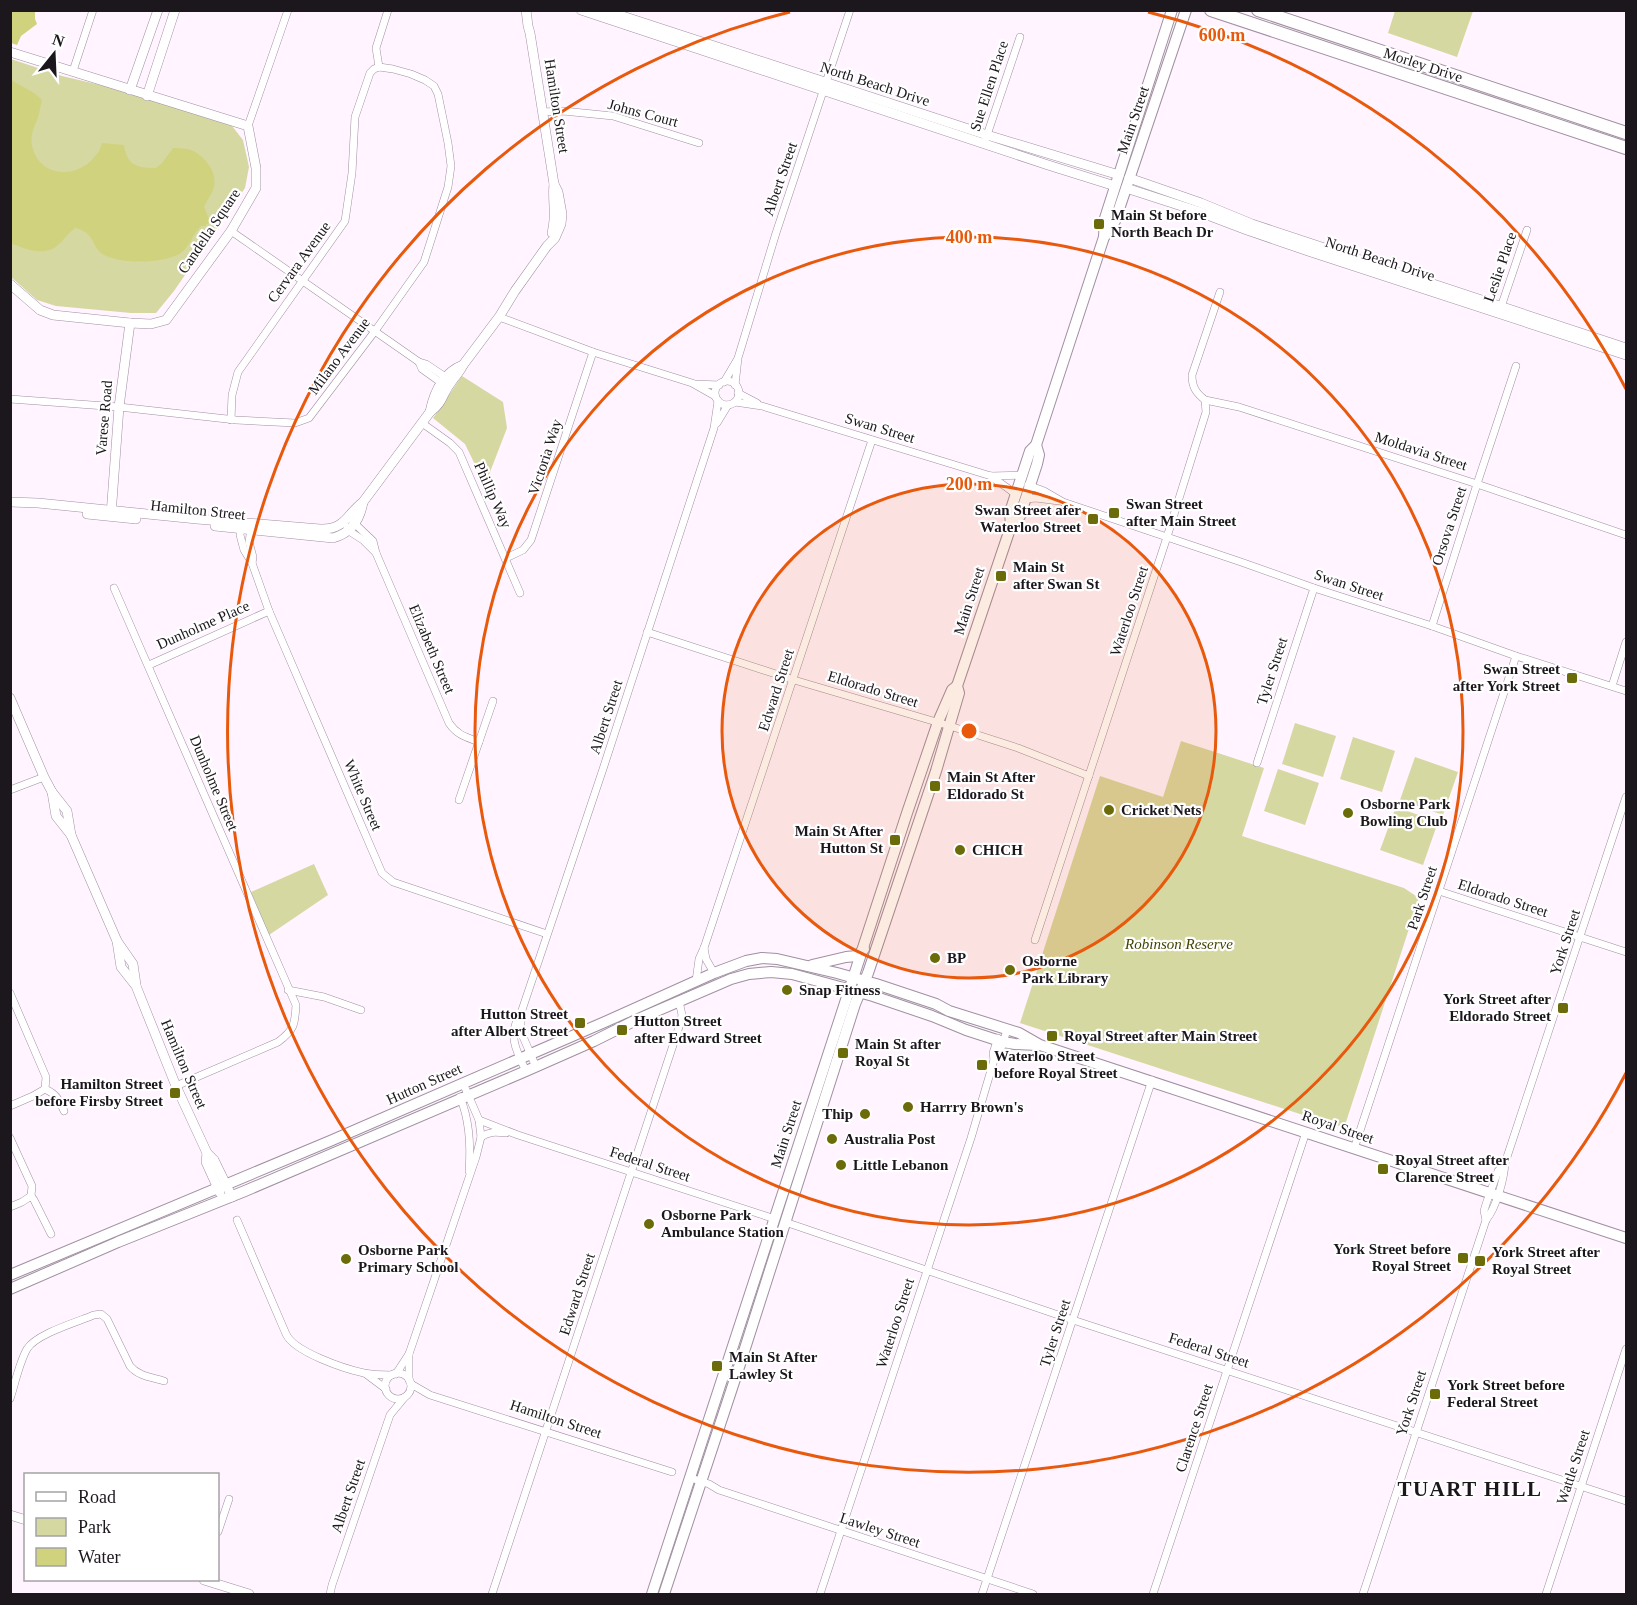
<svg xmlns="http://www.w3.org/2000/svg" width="1637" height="1605" font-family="'Times New Roman',serif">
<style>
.green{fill:#d6d8a1}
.water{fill:#d1d27e}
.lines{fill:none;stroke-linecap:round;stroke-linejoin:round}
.street-casing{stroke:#a090a1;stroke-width:8}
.secondary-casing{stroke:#a090a1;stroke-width:10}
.primary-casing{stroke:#a090a1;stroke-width:12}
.highway-casing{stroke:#a090a1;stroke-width:14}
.street{stroke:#fff;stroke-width:7}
.secondary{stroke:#fff;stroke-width:9}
.primary{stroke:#fff;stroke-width:10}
.highway{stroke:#fff;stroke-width:12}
.ring{fill:none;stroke:#e8590c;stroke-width:3}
.poi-dot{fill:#6c6b09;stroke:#fff;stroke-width:2}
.labels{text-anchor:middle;stroke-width:4.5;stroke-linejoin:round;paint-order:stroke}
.street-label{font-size:15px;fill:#1c161d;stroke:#fff}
.poi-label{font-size:15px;font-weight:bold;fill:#1c161d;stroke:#fff;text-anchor:start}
.park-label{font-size:15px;font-style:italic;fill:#440;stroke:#fff}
.district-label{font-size:21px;font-weight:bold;letter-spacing:1.5px;fill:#1c161d;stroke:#fff}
.centre{fill:#e8590c;stroke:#fff;stroke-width:3}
.ring-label{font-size:18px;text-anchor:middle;font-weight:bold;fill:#e8590c;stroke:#fff;stroke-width:4.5;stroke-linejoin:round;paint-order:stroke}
</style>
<rect width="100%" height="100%" fill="#fff4ff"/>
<!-- green -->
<g class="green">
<path d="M 1395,11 L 1395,10 L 1473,11 L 1457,57 L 1388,33 Z"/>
<path d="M 11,59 L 62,76 L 117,89 L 232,126 L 243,140 L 249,167 L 245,188 L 174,291 L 156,313 L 131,313 L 56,306 L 37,300 L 11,277 Z"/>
<path d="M 462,376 L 503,402 L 507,428 L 485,485 L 465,444 L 433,418 Z"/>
<path d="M 1295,723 L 1336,736 L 1323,777 L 1282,764 Z"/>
<path d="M 1353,737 L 1395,751 L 1382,792 L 1340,779 Z"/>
<path d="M 1181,741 L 1264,768 L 1242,836 L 1404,888 L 1419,898 L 1345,1125 L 1337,1126 L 1020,1023 L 1100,776 L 1163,797 Z"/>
<path d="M 1415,757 L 1458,772 L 1443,815 L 1400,800 Z"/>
<path d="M 1278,769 L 1319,783 L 1305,825 L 1264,811 Z"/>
<path d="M 1396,807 L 1438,822 L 1423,865 L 1380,850 Z"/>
<path d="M 314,864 L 328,895 L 269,935 L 251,892 Z"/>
</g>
<!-- water -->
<g class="water">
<path d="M 11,10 L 35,11 L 35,19 L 37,24 L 21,36 L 17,45 L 11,43 Z"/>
<path d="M 10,79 C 21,87 33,90 42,100 C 41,104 40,109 39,114 C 36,125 30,131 32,145 C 38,178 78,180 96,155 C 99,152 101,147 102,143 L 124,145 C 127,165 136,168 156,168 L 162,163 L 173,148 C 178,148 183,148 188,149 C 203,153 220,173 213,190 C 211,196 206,201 204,207 L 210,221 L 205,226 L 201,226 C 193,233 190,246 182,252 C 168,264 116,265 101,253 C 90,243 95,233 75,228 C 68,233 64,240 58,245 C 45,257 24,249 11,243 Z"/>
</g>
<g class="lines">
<!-- street casing -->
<g class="street-casing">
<g id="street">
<path d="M 379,67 L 376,48 L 388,10"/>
<path d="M 73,71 L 93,10"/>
<path d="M 543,112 L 563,111 L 613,116 L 699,143"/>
<path d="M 248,126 L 288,10"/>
<path d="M 984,144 L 1020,37"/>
<path d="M 231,231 L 419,362 L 422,369 L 443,384"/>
<path d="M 1500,310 L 1527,230"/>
<path d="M 499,317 L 593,352 L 692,383 L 715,396"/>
<path d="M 419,362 L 426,364 L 447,378"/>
<circle cx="727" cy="393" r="12"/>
<path d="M 724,382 L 737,360"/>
<path d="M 695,384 L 719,385"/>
<path d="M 735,385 L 738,358 L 776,233 L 850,10"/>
<path d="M 738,393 L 757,403"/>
<path d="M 10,399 L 119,407 L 236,420 L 295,423 L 309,418 L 375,331 L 424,262 L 448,187 L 451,166 L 448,143 L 438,94 L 434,86 L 425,80 L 411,74 L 393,69 L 379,67"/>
<path d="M 1205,400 L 1239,407 L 1477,484 L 1626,535"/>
<path d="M 735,402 L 762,406 L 991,476 L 1023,475"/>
<path d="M 231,420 L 232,395 L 238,372 L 345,221 L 352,173 L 355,117 L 370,73 L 374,69 L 379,67"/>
<path d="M 422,423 L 450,443 L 459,452 L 520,593"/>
<path d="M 717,423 L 728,405"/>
<path d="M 991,476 C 999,483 1008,487 1016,495"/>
<path d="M 1028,485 L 1044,491 L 1063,502 L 1241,562 L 1314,588 L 1432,626 L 1516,656 L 1626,691"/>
<path d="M 1026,499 L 1036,498 L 1059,501"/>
<path d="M 353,522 L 373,541 L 376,553 L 449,723 C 457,735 466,737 479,742"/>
<path d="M 241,527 L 240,535 L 244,550 L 252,563 L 269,611 L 382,873 L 393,882 L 547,934"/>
<path d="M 347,527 L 349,531 L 363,540 L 376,553"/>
<path d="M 251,528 L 249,542 L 253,557 L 252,563"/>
<path d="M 506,558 L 523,550 L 531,540 L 593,352"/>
<path d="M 114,588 L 296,1005 C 295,1025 294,1030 278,1042 L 176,1086"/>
<path d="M 1432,626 L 1477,484 L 1516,366"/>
<path d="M 647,632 L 794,680 L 950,726 L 1018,748 L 1089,776"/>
<path d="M 149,665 L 269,611"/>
<path d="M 1612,686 L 1626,642"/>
<path d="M 1257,763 L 1314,588"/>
<path d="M 10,790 L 44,777"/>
<path d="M 459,800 L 493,701"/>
<path d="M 1439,891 L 1626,952"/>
<path d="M 1035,940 L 1167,537 L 1206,412 L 1205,400 C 1196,393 1192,387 1192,375 L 1220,292"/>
<path d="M 704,948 L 706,959 L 714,973"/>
<path d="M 696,981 L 699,959 L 704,948 L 872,440"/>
<path d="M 288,990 L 324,997 L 361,1010"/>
<path d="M 10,993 L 46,1077 L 45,1089 L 33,1096 L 10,1106"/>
<path d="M 521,1013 L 521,1032 L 536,1067"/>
<path d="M 994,1060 L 999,1055 L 1007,1030"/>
<path d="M 526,1071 C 516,1051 507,1034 521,1013 L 603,769 L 714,428 L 718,401"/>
<path d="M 45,1089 C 56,1094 59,1099 64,1111"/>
<path d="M 460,1097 C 470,1121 471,1145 469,1171"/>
<path d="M 479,1120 L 518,1135 L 775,1219"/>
<path d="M 481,1137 C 490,1131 496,1132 506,1133"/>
<path d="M 10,1138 L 32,1186 L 31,1196 L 22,1202 L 10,1207"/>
<path d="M 1354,1149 L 1516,656"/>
<path d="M 31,1196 L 34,1200 L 51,1234"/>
<path d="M 237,1220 L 286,1334 C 294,1352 345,1369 364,1373 C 373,1375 383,1375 392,1375"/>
<path d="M 1486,1220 L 1484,1211 L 1486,1204 L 1498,1171 L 1505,1163"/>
<path d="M 785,1222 L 1073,1320 L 1626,1501"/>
<circle cx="398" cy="1386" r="13"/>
<path d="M 366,1374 L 386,1389"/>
<path d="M 396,1374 L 409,1354 L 476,1157 L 481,1137 L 479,1120 L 463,1083"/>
<path d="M 409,1380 L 409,1354"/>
<path d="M 411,1384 L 430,1395 L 672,1472"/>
<path d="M 10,1399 C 15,1384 19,1363 27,1349 C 36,1334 77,1322 94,1315 L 101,1314 L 107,1319 L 130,1366 C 138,1376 151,1377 164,1381"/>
<path d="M 691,1478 L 709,1484 L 719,1490 L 1033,1594"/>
<path d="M 218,1532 L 229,1499"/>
<path d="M 330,1594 L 332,1585 L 390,1415 L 404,1398"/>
<path d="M 492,1594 L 680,1024 L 682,1015 L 679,1001"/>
<path d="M 820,1594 L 971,1138 L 994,1060 L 993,1053 L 998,1038"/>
<path d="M 982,1594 L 1152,1080"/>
<path d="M 1153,1594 L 1306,1132"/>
<path d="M 1363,1594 L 1486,1220 C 1496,1208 1504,1180 1505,1163 L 1626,797"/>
<path d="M 1546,1594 L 1626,1349"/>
</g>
</g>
<!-- secondary casing -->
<g class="secondary-casing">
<g id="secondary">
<path d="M 526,10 L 528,26 L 530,33 L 554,184 C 552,201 557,215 552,233"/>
<path d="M 581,10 L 1048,165 L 1115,186"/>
<path d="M 604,10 L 987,135 L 1119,175"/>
<path d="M 10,52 L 248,126 L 256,168 L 256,188 L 231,231 L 166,320 L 151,324 L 130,323 L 53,315 L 40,310 L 10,284"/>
<path d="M 130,90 L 158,10"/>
<path d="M 147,96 L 175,10"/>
<path d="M 1129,178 L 1201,203 L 1252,224 L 1626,348"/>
<path d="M 1126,188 L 1197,211 L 1247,230 L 1308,251 L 1626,355"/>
<path d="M 430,412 C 434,392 443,373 463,365"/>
<path d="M 10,502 L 38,503 L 197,519 L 320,529 C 345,530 346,515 363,502 L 430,412 C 444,402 442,393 452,381 C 456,375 460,372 463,365 L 499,317 L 515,291 L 547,246 L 555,238 L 561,224 L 562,214 L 558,192 L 554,184"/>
<path d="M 87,514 L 136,519"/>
<path d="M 111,515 L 119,407 L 130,323"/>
<path d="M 215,526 L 333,538 C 351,533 360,520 363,502"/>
<path d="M 10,698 L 44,777 L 52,792 L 67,811 L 71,835"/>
<path d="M 52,792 L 56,816 L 71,835 L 117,941 L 133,964 L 136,985"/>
<path d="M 117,941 L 121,967 L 136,986 L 176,1086 L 207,1153 L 214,1160 L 232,1197"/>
<path d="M 207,1153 L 206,1162 L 220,1193"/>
<path d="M 10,1515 L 26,1520"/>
<path d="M 204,1580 L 249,1594"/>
</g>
</g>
<!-- primary casing -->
<g class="primary-casing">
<g id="primary">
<path d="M 1104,237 L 1115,221 L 1186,10"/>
<path d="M 1011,526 L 1020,516 L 1037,464 L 1039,455 L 1036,445"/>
<path d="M 812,965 L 846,957 L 857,956 L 864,949"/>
<path d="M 10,1275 L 330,1141 L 607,1021 L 714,973 L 746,961 L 762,958 L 777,959 L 837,973 L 876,984 L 936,1004 L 949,1011 L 1019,1033 L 1040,1045 L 1626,1238"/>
<path d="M 10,1289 L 118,1242 L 245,1191 L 526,1071 L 594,1041 L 638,1019 L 731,979 L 749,974 L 771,972 L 792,974 L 873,996 L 932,1016 L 966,1030 L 1003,1042 L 1015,1044 L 1037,1045"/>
<path d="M 652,1594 L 907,813 L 938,722 L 952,690 L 957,686"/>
<path d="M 664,1594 L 740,1364 L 855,1004 L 868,973 L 936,771 L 959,693 L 957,686 L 1011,526 L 1010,512 L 1030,451 L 1036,445 L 1104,237 L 1105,218 L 1172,10"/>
</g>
</g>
<!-- highway casing -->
<g class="highway-casing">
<g id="highway">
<path d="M 1211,10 L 1626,148"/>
<path d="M 1258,10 L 1626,133"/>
</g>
</g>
<!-- street -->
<use href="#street" class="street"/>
<!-- secondary -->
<use href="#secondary" class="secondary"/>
<!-- primary -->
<use href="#primary" class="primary"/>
<!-- highway -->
<use href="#highway" class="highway"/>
</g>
<!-- distance rings -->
<circle cx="969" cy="731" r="247" fill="#e8590c" fill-opacity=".12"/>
<g class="ring">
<circle cx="969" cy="731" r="247"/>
<circle cx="969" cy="731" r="494"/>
<path d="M1626 1073A741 741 0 1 1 790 12M1148 12A741 741 0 0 1 1626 389"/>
</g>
<!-- markers -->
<g class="poi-dot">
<rect x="1093" y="218" width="12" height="12" rx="3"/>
<rect x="1108" y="507" width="12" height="12" rx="3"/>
<rect x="1087" y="513" width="12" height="12" rx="3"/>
<rect x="995" y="570" width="12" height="12" rx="3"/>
<rect x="1566" y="672" width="12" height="12" rx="3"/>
<rect x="929" y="780" width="12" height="12" rx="3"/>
<circle cx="1109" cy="810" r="6"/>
<circle cx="1348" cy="813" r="6"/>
<rect x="889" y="834" width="12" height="12" rx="3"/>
<circle cx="960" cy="850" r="6"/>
<circle cx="935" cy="958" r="6"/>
<circle cx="1010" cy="970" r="6"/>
<circle cx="787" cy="990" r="6"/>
<rect x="1557" y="1002" width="12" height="12" rx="3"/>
<rect x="574" y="1017" width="12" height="12" rx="3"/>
<rect x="616" y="1024" width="12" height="12" rx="3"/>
<rect x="1046" y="1030" width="12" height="12" rx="3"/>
<rect x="837" y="1047" width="12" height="12" rx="3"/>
<rect x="976" y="1059" width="12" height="12" rx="3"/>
<rect x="169" y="1087" width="12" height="12" rx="3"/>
<circle cx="908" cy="1107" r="6"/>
<circle cx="865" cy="1114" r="6"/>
<circle cx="832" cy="1139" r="6"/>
<circle cx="841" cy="1165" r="6"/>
<rect x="1377" y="1163" width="12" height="12" rx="3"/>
<circle cx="649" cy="1224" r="6"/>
<rect x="1457" y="1252" width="12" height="12" rx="3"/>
<circle cx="346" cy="1259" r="6"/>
<rect x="1474" y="1255" width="12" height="12" rx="3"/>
<rect x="711" y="1360" width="12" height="12" rx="3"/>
<rect x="1429" y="1388" width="12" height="12" rx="3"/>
</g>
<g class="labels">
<!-- street labels -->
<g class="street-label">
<text transform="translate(1423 65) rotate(18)" y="5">Morley Drive</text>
<text transform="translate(875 84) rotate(18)" y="5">North Beach Drive</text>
<text transform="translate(989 86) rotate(-72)" y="5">Sue Ellen Place</text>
<text transform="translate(557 106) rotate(81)" y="5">Hamilton Street</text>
<text transform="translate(643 113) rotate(15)" y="5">Johns Court</text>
<text transform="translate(1133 120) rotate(-71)" y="5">Main Street</text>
<text transform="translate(780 179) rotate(-71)" y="5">Albert Street</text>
<text transform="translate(209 231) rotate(-56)" y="5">Candella Square</text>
<text transform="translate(1380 259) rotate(18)" y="5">North Beach Drive</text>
<text transform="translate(299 262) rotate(-54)" y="5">Cervara Avenue</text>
<text transform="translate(1500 267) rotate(-71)" y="5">Leslie Place</text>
<text transform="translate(339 356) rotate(-53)" y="5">Milano Avenue</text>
<text transform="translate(104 418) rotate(-85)" y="5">Varese Road</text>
<text transform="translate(880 428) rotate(17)" y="5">Swan Street</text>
<text transform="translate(1421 451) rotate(18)" y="5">Moldavia Street</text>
<text transform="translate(545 457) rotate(-72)" y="5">Victoria Way</text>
<text transform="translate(493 495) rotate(66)" y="5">Phillip Way</text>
<text transform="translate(198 510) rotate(6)" y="5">Hamilton Street</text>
<text transform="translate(1449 526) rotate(-72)" y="5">Orsova Street</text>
<text transform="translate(1349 585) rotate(18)" y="5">Swan Street</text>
<text transform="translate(969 601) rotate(-72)" y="5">Main Street</text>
<text transform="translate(1129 611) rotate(-72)" y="5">Waterloo Street</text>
<text transform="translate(203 625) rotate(-24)" y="5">Dunholme Place</text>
<text transform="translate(432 649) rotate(67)" y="5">Elizabeth Street</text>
<text transform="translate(1272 671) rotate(-72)" y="5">Tyler Street</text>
<text transform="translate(873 689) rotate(17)" y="5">Eldorado Street</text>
<text transform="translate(776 690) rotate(-72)" y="5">Edward Street</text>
<text transform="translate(606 717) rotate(-72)" y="5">Albert Street</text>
<text transform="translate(214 783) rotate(67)" y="5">Dunholme Street</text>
<text transform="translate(363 795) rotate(67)" y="5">White Street</text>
<text transform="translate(1422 898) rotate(-72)" y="5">Park Street</text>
<text transform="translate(1503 898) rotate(18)" y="5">Eldorado Street</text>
<text transform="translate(1565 942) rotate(-72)" y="5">York Street</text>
<text transform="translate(184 1064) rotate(67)" y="5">Hamilton Street</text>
<text transform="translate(424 1084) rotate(-24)" y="5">Hutton Street</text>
<text transform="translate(1338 1127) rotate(19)" y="5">Royal Street</text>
<text transform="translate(786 1134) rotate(-72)" y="5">Main Street</text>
<text transform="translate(650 1164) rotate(18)" y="5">Federal Street</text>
<text transform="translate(577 1294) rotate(-72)" y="5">Edward Street</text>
<text transform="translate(895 1323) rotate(-72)" y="5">Waterloo Street</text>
<text transform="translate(1055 1333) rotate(-72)" y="5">Tyler Street</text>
<text transform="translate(1209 1350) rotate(18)" y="5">Federal Street</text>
<text transform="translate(1411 1403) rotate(-72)" y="5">York Street</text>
<text transform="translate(556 1419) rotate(18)" y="5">Hamilton Street</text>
<text transform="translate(1194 1428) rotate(-72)" y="5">Clarence Street</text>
<text transform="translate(1573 1467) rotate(-72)" y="5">Wattle Street</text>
<text transform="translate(348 1496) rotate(-71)" y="5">Albert Street</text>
<text transform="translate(880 1530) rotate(18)" y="5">Lawley Street</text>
</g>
<!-- poi labels -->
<g class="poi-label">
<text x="1111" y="220">Main St before<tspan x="1111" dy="17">North Beach Dr</tspan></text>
<text x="1126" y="509">Swan Street<tspan x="1126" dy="17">after Main Street</tspan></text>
<text x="1081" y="515" text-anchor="end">Swan Street afer<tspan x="1081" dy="17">Waterloo Street</tspan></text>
<text x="1013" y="572">Main St<tspan x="1013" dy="17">after Swan St</tspan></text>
<text x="1560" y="674" text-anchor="end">Swan Street<tspan x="1560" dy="17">after York Street</tspan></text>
<text x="947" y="782">Main St After<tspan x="947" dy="17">Eldorado St</tspan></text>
<text x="1360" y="809">Osborne Park<tspan x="1360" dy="17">Bowling Club</tspan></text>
<text x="1121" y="815">Cricket Nets</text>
<text x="883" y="836" text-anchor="end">Main St After<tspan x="883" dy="17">Hutton St</tspan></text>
<text x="972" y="855">CHICH</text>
<text x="947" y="963">BP</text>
<text x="1022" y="966">Osborne<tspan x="1022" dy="17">Park Library</tspan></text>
<text x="799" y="995">Snap Fitness</text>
<text x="1551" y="1004" text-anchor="end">York Street after<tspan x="1551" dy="17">Eldorado Street</tspan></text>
<text x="568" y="1019" text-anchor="end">Hutton Street<tspan x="568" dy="17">after Albert Street</tspan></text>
<text x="634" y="1026">Hutton Street<tspan x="634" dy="17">after Edward Street</tspan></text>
<text x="1064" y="1041">Royal Street after Main Street</text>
<text x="855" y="1049">Main St after<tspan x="855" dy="17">Royal St</tspan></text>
<text x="994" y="1061">Waterloo Street<tspan x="994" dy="17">before Royal Street</tspan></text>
<text x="163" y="1089" text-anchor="end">Hamilton Street<tspan x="163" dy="17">before Firsby Street</tspan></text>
<text x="920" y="1112">Harrry Brown's</text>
<text x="853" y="1119" text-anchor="end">Thip</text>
<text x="844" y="1144">Australia Post</text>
<text x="1395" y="1165">Royal Street after<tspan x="1395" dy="17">Clarence Street</tspan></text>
<text x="853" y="1170">Little Lebanon</text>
<text x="661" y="1220">Osborne Park<tspan x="661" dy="17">Ambulance Station</tspan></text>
<text x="1451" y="1254" text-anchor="end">York Street before<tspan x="1451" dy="17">Royal Street</tspan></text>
<text x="358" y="1255">Osborne Park<tspan x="358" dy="17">Primary School</tspan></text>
<text x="1492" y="1257">York Street after<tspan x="1492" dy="17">Royal Street</tspan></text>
<text x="729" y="1362">Main St After<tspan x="729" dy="17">Lawley St</tspan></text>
<text x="1447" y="1390">York Street before<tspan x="1447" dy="17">Federal Street</tspan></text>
</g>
<!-- park labels -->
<g class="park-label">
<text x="1179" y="949">Robinson Reserve</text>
</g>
<!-- district labels -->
<g class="district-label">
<text x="1470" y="1496">TUART HILL</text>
</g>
</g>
<circle cx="969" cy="731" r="9" class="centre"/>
<g class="ring-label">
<text x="1222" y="41">600 m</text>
<text x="969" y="243">400 m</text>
<text x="969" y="490">200 m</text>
</g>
<!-- border -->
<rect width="1637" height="1605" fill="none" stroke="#1c161d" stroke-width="24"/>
<!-- legend -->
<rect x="24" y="1473" width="195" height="108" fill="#ffffff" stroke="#a4a2a5" stroke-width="1.5"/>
<rect x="36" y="1492" width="30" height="9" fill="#ffffff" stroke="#a4a2a5" stroke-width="1.5"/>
<text x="78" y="1503" font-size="18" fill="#1c161d">Road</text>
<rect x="36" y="1518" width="30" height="18" fill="#d6d8a1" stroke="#a4a2a5" stroke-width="1.5"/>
<text x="78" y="1533" font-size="18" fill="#1c161d">Park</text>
<rect x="36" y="1548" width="30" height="18" fill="#d1d27e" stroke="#a4a2a5" stroke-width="1.5"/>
<text x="78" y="1563" font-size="18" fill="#1c161d">Water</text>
<!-- north arrow -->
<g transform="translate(54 54) rotate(18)" stroke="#ffffff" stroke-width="4.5" paint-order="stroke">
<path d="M0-4.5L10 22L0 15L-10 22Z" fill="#1c161d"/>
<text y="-9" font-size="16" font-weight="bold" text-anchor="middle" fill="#1c161d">N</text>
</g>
</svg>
